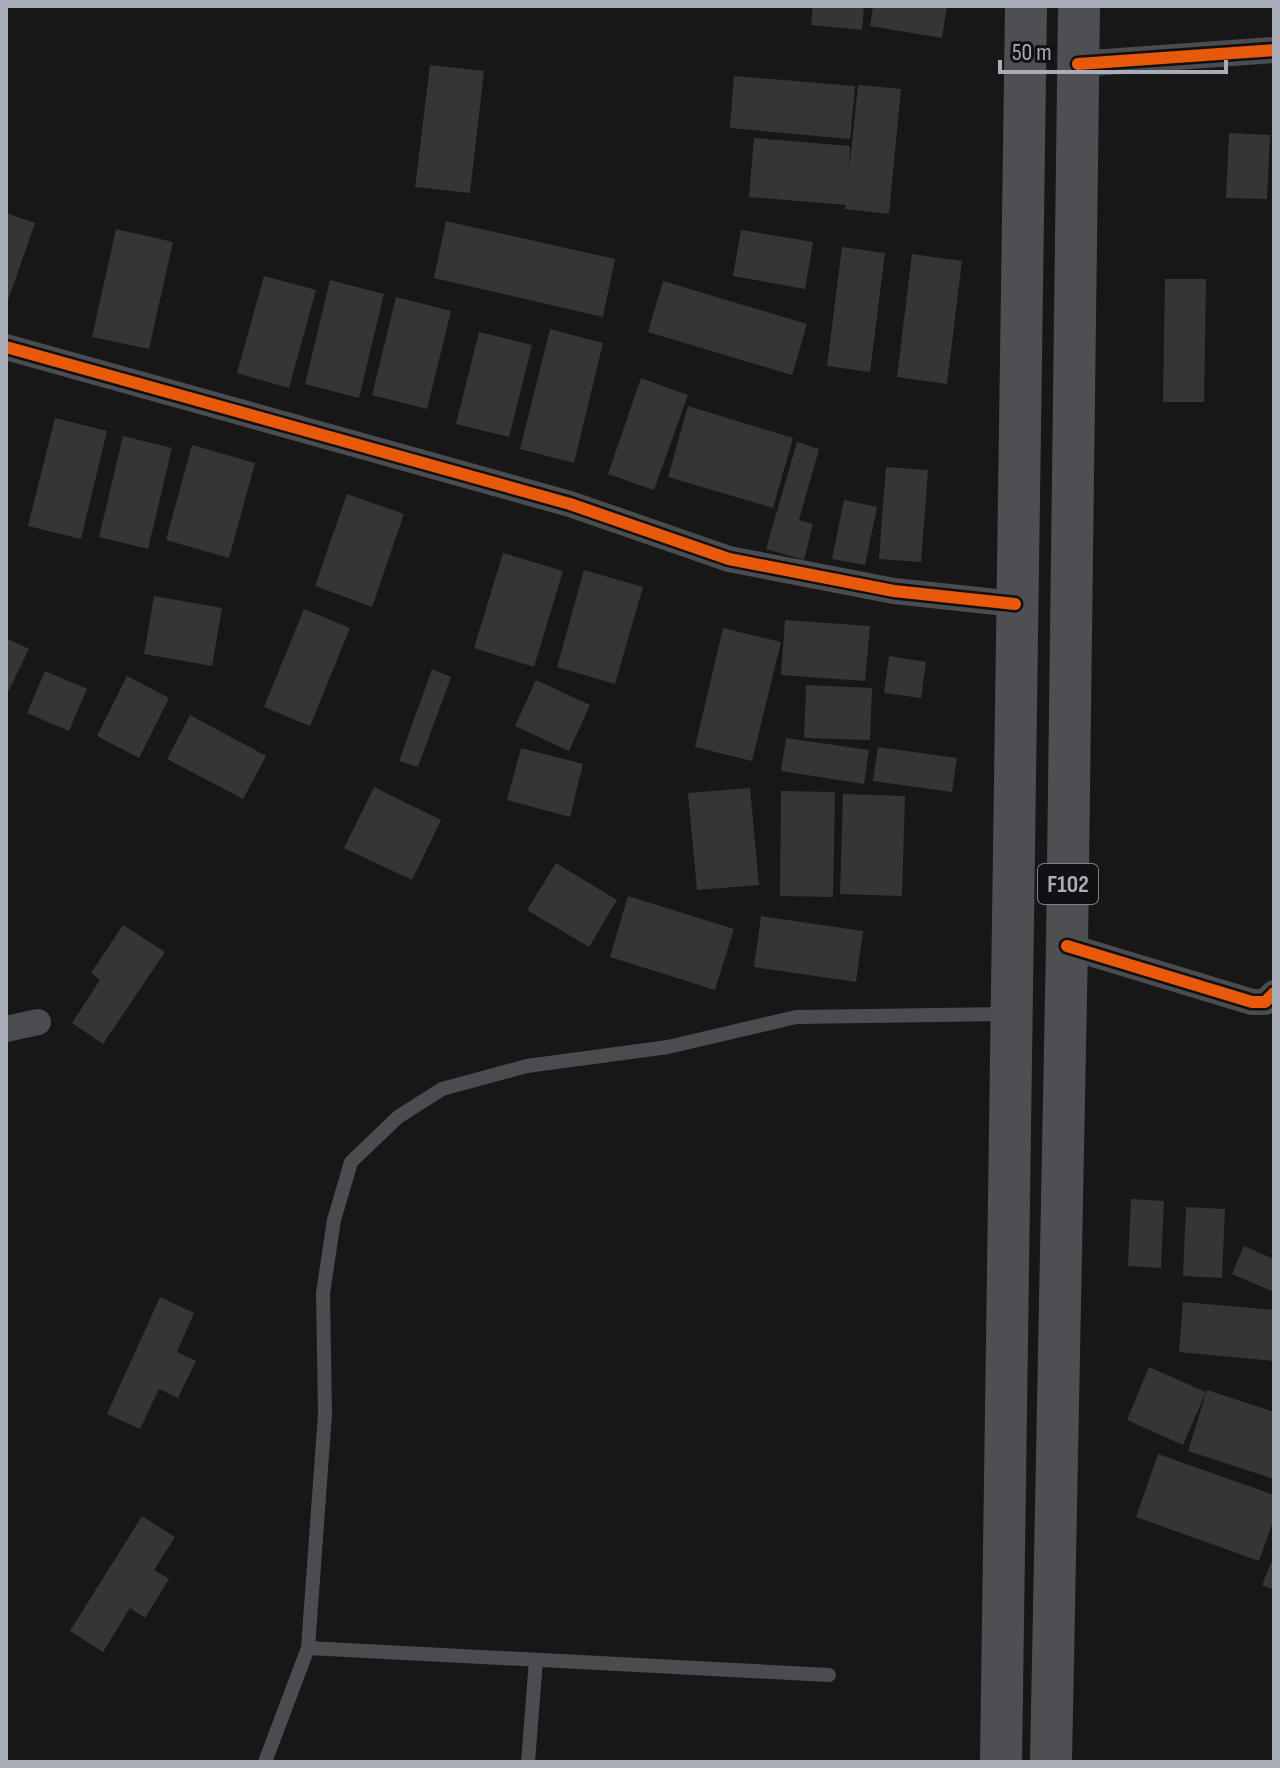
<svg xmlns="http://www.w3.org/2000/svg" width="1280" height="1768" font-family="'Sofia Sans Condensed',sans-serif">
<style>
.building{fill:#353536}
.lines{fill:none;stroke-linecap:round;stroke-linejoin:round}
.lane{stroke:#4b4c50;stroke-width:14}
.street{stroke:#4b4c50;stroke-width:26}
.primary{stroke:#4d4f52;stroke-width:42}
.cycleway-casing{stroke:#111113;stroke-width:17}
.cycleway{stroke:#e8590c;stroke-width:12}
.labels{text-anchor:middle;stroke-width:8;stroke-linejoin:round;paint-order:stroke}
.shield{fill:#111113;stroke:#7b7e86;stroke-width:2}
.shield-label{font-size:24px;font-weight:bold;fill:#a8adb8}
</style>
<rect width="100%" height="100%" fill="#171717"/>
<!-- building -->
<g class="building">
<path d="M 813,6 L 864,6 L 862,30 L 811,25 Z"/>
<path d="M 873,6 L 947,6 L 942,38 L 870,26 Z"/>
<path d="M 430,65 L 484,71 L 470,193 L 415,187 Z"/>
<path d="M 734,76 L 855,86 L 850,139 L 730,128 Z"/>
<path d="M 858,85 L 901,89 L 889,214 L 845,209 L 846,205 L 749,197 L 754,138 L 850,146 L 849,172 Z"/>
<path d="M 1229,133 L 1270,135 L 1267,199 L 1226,198 Z"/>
<path d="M 6,213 L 35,223 L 6,306 Z"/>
<path d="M 446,221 L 615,259 L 603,317 L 434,278 Z"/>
<path d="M 116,229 L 173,242 L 149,349 L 92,337 Z"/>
<path d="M 741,230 L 813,242 L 805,289 L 733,276 Z"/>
<path d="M 842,247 L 885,253 L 870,372 L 827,366 Z"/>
<path d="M 912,254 L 962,261 L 947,384 L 897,377 Z"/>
<path d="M 264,276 L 316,290 L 289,388 L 237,373 Z"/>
<path d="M 1165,279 L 1206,279 L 1204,402 L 1163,402 Z"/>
<path d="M 330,280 L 384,294 L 359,398 L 305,384 Z"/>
<path d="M 663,281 L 807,324 L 792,375 L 648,332 Z"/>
<path d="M 396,297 L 451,311 L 427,409 L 372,395 Z"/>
<path d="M 550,329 L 603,343 L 574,463 L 520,449 Z"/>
<path d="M 479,332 L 532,345 L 509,437 L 456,424 Z"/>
<path d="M 641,378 L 688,395 L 654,490 L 608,474 Z"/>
<path d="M 688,406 L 793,438 L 773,508 L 668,477 Z"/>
<path d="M 55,418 L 107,431 L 81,539 L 28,526 Z"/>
<path d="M 123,436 L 172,448 L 148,549 L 99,537 Z"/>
<path d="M 797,442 L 819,449 L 799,520 L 813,524 L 804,560 L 766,549 Z"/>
<path d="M 192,445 L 255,463 L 229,558 L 166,540 Z"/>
<path d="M 886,467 L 928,470 L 921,562 L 879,559 Z"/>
<path d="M 347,494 L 404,514 L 372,607 L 315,586 Z"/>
<path d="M 844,500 L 877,507 L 865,565 L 832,559 Z"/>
<path d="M 503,553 L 563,571 L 534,667 L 474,648 Z"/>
<path d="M 584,570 L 643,587 L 615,684 L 557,667 Z"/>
<path d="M 154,596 L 222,608 L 212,666 L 144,654 Z"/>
<path d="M 304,609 L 350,628 L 310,726 L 264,707 Z"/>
<path d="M 785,620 L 870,626 L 865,681 L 781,675 Z"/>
<path d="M 723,628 L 781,642 L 752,761 L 695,747 Z"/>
<path d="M 6,638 L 29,649 L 6,696 Z"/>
<path d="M 889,656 L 926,662 L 921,698 L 884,693 Z"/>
<path d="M 432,669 L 451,677 L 418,767 L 399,761 Z"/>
<path d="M 45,671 L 87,689 L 69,731 L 27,713 Z"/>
<path d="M 127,676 L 169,698 L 139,758 L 97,736 Z"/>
<path d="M 536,680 L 590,705 L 569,751 L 515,726 Z"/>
<path d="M 806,685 L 872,688 L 870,740 L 804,738 Z"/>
<path d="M 190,715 L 266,756 L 243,799 L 167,759 Z"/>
<path d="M 786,738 L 869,750 L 864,784 L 781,771 Z"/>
<path d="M 878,747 L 957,758 L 952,792 L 873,781 Z"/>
<path d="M 521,748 L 583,764 L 570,817 L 507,800 Z"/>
<path d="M 374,787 L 441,820 L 412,880 L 344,848 Z"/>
<path d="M 750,788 L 759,885 L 697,890 L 688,793 Z"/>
<path d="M 781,791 L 835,792 L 833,897 L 780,896 Z"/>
<path d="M 843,794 L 905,796 L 902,896 L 840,894 Z"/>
<path d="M 556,863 L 617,900 L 589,947 L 527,910 Z"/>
<path d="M 628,896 L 734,929 L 715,990 L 610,957 Z"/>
<path d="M 761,916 L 863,931 L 856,982 L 754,967 Z"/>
<path d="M 123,925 L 165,952 L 103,1044 L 72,1023 L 100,980 L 91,973 Z"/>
<path d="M 1131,1199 L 1164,1201 L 1161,1268 L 1128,1266 Z"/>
<path d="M 1186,1207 L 1225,1209 L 1222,1278 L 1183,1276 Z"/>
<path d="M 1244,1246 L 1274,1259 L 1274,1292 L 1232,1274 Z"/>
<path d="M 160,1297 L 194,1313 L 177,1352 L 196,1361 L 178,1398 L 159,1389 L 140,1429 L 107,1414 Z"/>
<path d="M 1183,1302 L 1274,1310 L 1274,1361 L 1179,1352 Z"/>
<path d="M 1149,1367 L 1206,1392 L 1183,1445 L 1127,1420 Z"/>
<path d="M 1207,1390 L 1274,1412 L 1274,1479 L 1188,1451 Z"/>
<path d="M 1158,1454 L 1274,1495 L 1274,1519 L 1259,1561 L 1136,1517 Z"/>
<path d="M 142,1516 L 175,1537 L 154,1570 L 169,1579 L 145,1618 L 130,1608 L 103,1652 L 70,1631 Z"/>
<path d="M 1274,1556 L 1274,1590 L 1262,1585 Z"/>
</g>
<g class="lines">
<!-- lane -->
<g class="lane">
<path d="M 308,1648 L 829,1675"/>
<path d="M 265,1762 L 308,1648 L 325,1414 L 323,1293 L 334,1220 L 351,1162 L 398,1117 L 442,1089 L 527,1066 L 668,1047 L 796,1017 L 1007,1014"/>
<path d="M 528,1762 L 536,1660"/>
</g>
<!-- street -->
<g class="street">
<path d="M 1078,64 L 1274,50"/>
<path d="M 6,347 L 570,504 L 729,559 L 894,591 L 1015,604"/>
<path d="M 1067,946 L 1252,1002 L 1265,1002 L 1274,993"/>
<path d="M 6,1029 L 38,1022"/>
</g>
<!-- primary -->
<g class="primary">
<path d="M 1001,1762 L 1026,6"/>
<path d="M 1051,1762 L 1067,946 L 1079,6"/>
</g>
<!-- cycleway casing -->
<g class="cycleway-casing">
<g id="cycleway">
<path d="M 1078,64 L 1274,50"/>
<path d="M 6,347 L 570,504 L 729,559 L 894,591 L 1015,604"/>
<path d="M 1067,946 L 1252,1002 L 1265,1002 L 1274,993"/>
</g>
</g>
<!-- cycleway -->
<use href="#cycleway" class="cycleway"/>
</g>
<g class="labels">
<!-- shield labels -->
<rect class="shield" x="1038" y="864" width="60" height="40" rx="6"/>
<g class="shield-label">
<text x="1068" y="892">F102</text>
</g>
</g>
<!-- border -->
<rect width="1280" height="1768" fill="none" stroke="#a8adb8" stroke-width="16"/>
<!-- scale -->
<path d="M1000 60v12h226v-12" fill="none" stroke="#a8adb8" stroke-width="4"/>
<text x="1012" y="60" font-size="24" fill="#a8adb8" stroke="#111113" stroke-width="6" paint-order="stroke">50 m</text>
</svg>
